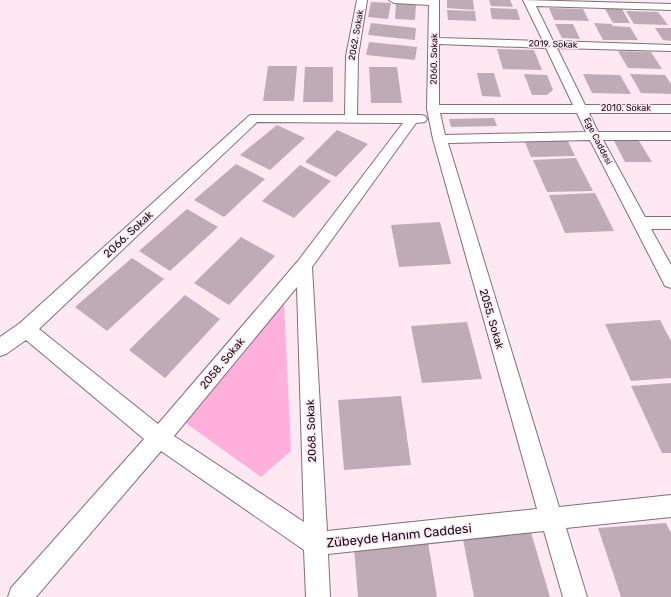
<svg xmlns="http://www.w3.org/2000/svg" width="671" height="597" font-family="Rubik,sans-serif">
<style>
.green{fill:#ffb1db}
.building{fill:#beabb5}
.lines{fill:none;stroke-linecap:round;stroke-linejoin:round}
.street-casing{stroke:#816f79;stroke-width:2}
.street{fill:#fff;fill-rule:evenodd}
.labels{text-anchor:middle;stroke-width:3;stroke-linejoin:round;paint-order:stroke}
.far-street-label{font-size:9px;fill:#160f13;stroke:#fee9f3}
.street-label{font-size:11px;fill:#160f13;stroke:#fee9f3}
.near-street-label{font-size:13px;fill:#160f13;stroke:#fee9f3}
</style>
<rect width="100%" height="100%" fill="#fee9f3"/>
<!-- green -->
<path class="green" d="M 284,302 L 291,451 L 261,477 L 183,421 Z"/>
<!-- building -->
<g class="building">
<path d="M 447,0 L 473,0 L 474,10 L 447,8 Z"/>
<path d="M 489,0 L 510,0 L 513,7 L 491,6 Z"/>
<path d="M 371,2 L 391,3 L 388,19 L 368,17 Z"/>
<path d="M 396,3 L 416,4 L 415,20 L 395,19 Z"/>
<path d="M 490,8 L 517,9 L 520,20 L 492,19 Z"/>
<path d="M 549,8 L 583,9 L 589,21 L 554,20 Z"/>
<path d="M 605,9 L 622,9 L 630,23 L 613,23 Z"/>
<path d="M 447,10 L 475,11 L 476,21 L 448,20 Z"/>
<path d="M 626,11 L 658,12 L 668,25 L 634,24 Z"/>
<path d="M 371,23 L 416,28 L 415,40 L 368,35 Z"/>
<path d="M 594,23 L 611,24 L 613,26 L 630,27 L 638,40 L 603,40 Z"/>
<path d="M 555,24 L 573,24 L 580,39 L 562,38 Z"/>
<path d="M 655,28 L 671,28 L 671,41 L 663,40 Z"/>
<path d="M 369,42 L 417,47 L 415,60 L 366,55 Z"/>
<path d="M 497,49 L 534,50 L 542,70 L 503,69 Z"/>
<path d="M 618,51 L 651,52 L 662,69 L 628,68 Z"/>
<path d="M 268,66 L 297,66 L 294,101 L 263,101 Z"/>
<path d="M 305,67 L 333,67 L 333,102 L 303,102 Z"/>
<path d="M 369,67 L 397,67 L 402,103 L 371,103 Z"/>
<path d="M 477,73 L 494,73 L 501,97 L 482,96 Z"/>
<path d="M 524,74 L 547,75 L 553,90 L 547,95 L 532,95 Z"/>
<path d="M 583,74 L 620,75 L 631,94 L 592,93 Z"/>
<path d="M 630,74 L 665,75 L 671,84 L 671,94 L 641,93 Z"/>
<path d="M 494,118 L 497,126 L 451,127 L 449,119 Z"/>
<path d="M 277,125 L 305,138 L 270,170 L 240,155 Z"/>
<path d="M 337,130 L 368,144 L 336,177 L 305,162 Z"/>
<path d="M 523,137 L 566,137 L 575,156 L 531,157 Z"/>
<path d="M 614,141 L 639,141 L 652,162 L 625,162 Z"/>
<path d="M 576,158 L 593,191 L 547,192 L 533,160 Z"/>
<path d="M 236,164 L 265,179 L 224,217 L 194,200 Z"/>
<path d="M 300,165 L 331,181 L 294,218 L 262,201 Z"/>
<path d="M 595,193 L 614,231 L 565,233 L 549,195 Z"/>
<path d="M 187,209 L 218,227 L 170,271 L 139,251 Z"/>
<path d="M 440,222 L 451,264 L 399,267 L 391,225 Z"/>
<path d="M 241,237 L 275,256 L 229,305 L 194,283 Z"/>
<path d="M 132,258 L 164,279 L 107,331 L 75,307 Z"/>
<path d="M 185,295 L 220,319 L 165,378 L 129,350 Z"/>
<path d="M 660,320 L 671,341 L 671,378 L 631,381 L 605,324 Z"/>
<path d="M 467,322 L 482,379 L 422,383 L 411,326 Z"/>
<path d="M 671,383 L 671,453 L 662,453 L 631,386 Z"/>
<path d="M 401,396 L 411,465 L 344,470 L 338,400 Z"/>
<path d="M 666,523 L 671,533 L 671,597 L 621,597 L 598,528 Z"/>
<path d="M 530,529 L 550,597 L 474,597 L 462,534 Z"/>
<path d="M 428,542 L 437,597 L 358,597 L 354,548 Z"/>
</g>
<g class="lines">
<!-- street casing -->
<g class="street-casing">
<path id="street" d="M 357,0 L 367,0 L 358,56 L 357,115 L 421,115 L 425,116 L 427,119 L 425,122 L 416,123 L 312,267 L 327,531 L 537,509 L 433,139 L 427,109 L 429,5 L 394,3 L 389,0 L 439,0 L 439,38 L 543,41 L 523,0 L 671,4 L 671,10 L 536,6 L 553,41 L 671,45 L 671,51 L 557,48 L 585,105 L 671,105 L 671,113 L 589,113 L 598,132 L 671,132 L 671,140 L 603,140 L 645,217 L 671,217 L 671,229 L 651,229 L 671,265 L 671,288 L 665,286 L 590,140 L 448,143 L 559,507 L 671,495 L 671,517 L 566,528 L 587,597 L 563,597 L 544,531 L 328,554 L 330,597 L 306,597 L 304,550 L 161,451 L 36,597 L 8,597 L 11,588 L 144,439 L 26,340 L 6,354 L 0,356 L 0,337 L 20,323 L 250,115 L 345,115 L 346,56 ZM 439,44 L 546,48 L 573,105 L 439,105 ZM 440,113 L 577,113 L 586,132 L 445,135 ZM 257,122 L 403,123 L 298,261 L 158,424 L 39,329 ZM 297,287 L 304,522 L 174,436 Z"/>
</g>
<!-- street -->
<use href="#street" class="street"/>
</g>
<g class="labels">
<!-- far-street labels -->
<g class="far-street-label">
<text transform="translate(356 35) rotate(-80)" y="3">2062. Sokak</text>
<text transform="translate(553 44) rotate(2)" y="3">2019. Sokak</text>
<text transform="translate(434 59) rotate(-89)" y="3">2060. Sokak</text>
<text x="626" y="111">2010. Sokak</text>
<text transform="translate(598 141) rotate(63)" y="3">Ege Caddesi</text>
</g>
<!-- street labels -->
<g class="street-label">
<text transform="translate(128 234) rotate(-43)" y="4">2066. Sokak</text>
<text transform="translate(492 319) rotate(74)" y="4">2055. Sokak</text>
<text transform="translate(222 363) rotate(-50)" y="4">2058. Sokak</text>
<text transform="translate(311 431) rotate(-92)" y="4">2068. Sokak</text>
</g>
<!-- near-street labels -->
<g class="near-street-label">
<text transform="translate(399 535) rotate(-6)" y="5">Zübeyde Hanım Caddesi</text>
</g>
</g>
</svg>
